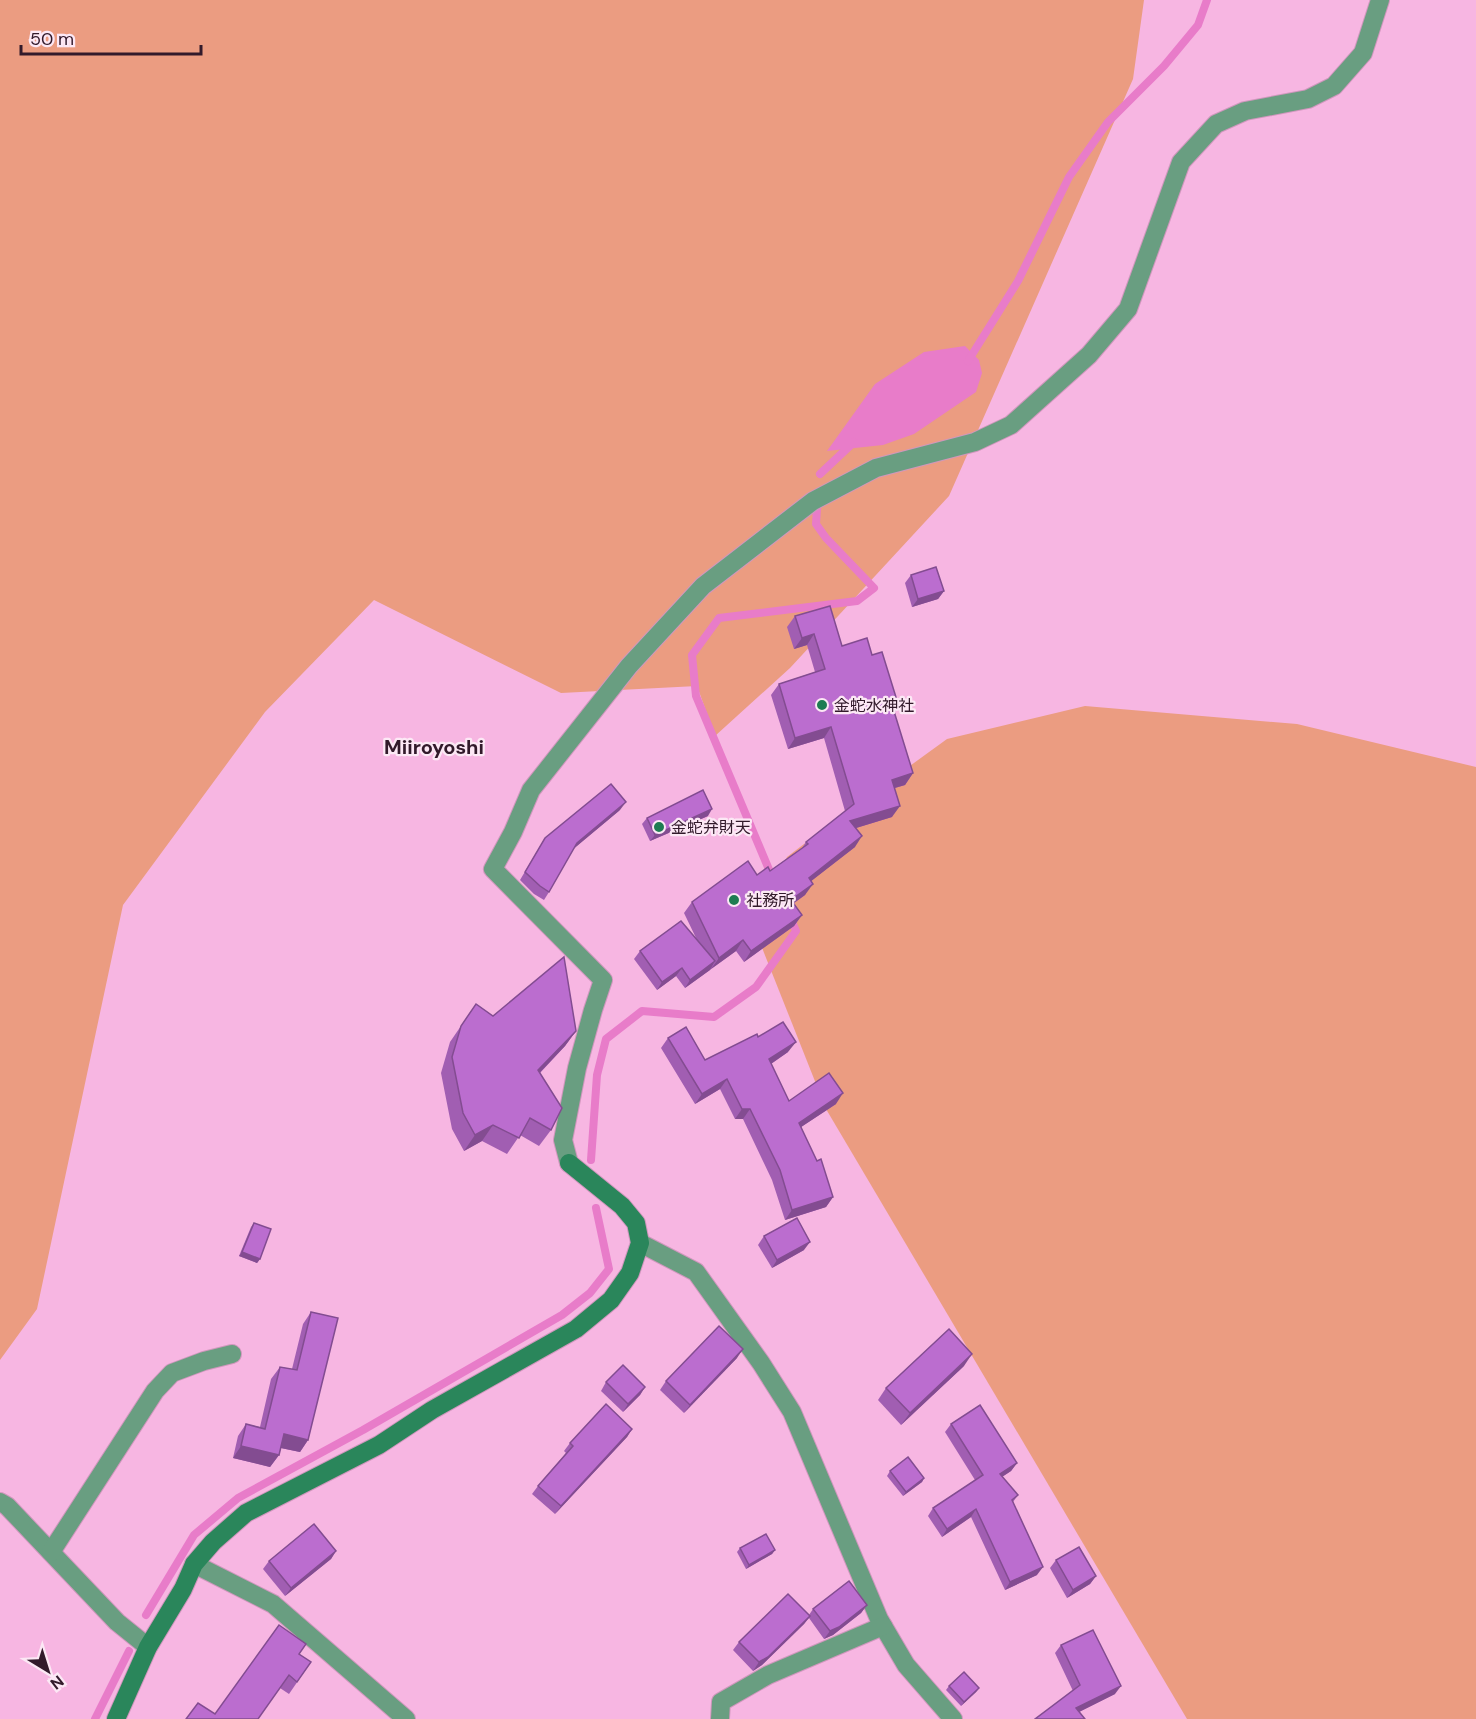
<svg xmlns="http://www.w3.org/2000/svg" width="1476" height="1719" font-family="'DM Sans','Noto Sans JP',sans-serif">
<style>
.green{fill:#eb9c81}
.water{fill:#e87cc9}
.lines{fill:none;stroke-linecap:round;stroke-linejoin:round}
.stream{stroke:#e87cc9;stroke-width:8}
.street-casing{stroke:#d097bd;stroke-width:20}
.secondary-casing{stroke:#d097bd;stroke-width:20}
.street{stroke:#699e81;stroke-width:18}
.secondary{stroke:#2a865b;stroke-width:18}
.wall{fill:#a15eb2}
.shaded-wall{fill:#834c91}
.building{fill:#bb6dcf;stroke:#834c91;stroke-width:1.5}
.poi-dot{fill:#1e7c52;stroke:#fce8f5;stroke-width:2}
.labels{text-anchor:middle;stroke-width:4.5;stroke-linejoin:round;paint-order:stroke}
.poi-label{font-size:16px;fill:#321a2b;stroke:#fce8f5;text-anchor:start}
.quarter-label{font-size:20px;font-weight:bold;fill:#321a2b;stroke:#fce8f5}
</style>
<rect width="100%" height="100%" fill="#f7b6e2"/>
<!-- green -->
<g class="green">
<path d="M 0,0 L 1144,0 L 1133,79 L 949,496 L 790,668 L 715,736 L 697,686 L 561,693 L 374,600 L 265,712 L 123,905 L 37,1309 L 0,1360 Z"/>
<path d="M 1085,706 L 1297,724 L 1476,767 L 1476,1719 L 1187,1719 L 826,1109 L 755,930 L 787,857 L 834,821 L 947,739 Z"/>
</g>
<!-- water -->
<path class="water" d="M 965,346 L 979,360 L 982,373 L 976,392 L 914,434 L 883,445 L 827,451 L 875,384 L 924,352 Z"/>
<g class="lines">
<!-- stream -->
<g class="stream">
<path d="M 968,361 L 1018,281 L 1069,177 L 1108,122 L 1164,66 L 1198,25 L 1207,0"/>
<path d="M 820,474 L 854,442"/>
<path d="M 773,879 L 696,696 L 692,655 L 719,618 L 857,601 L 874,588 L 826,538 L 816,524 L 817,508"/>
<path d="M 591,1160 L 597,1075 L 606,1039 L 642,1011 L 714,1017 L 756,987 L 796,931 L 790,917"/>
<path d="M 146,1615 L 194,1535 L 238,1498 L 363,1430 L 562,1315 L 590,1293 L 609,1269 L 596,1208"/>
<path d="M 95,1719 L 129,1651"/>
</g>
<!-- street casing -->
<g class="street-casing">
<g id="street">
<path d="M 569,1163 L 563,1140 L 577,1068 L 593,1010 L 603,980 L 493,869 L 513,832 L 531,790 L 629,666 L 703,586 L 813,501 L 876,468 L 975,442 L 1011,425 L 1089,355 L 1128,309 L 1181,162 L 1216,124 L 1245,111 L 1308,99 L 1334,86 L 1363,53 L 1380,0"/>
<path d="M 640,1243 L 696,1272 L 761,1363 L 792,1412 L 879,1619 L 906,1665 L 953,1719"/>
<path d="M 0,1502 L 7,1506 L 117,1622 L 148,1647"/>
<path d="M 51,1552 L 155,1391 L 172,1373 L 204,1361 L 232,1354"/>
<path d="M 194,1564 L 273,1604 L 406,1719"/>
<path d="M 720,1719 L 721,1702 L 768,1675 L 883,1626"/>
</g>
</g>
<!-- secondary casing -->
<g class="secondary-casing">
<path id="secondary" d="M 116,1719 L 148,1647 L 183,1589 L 194,1564 L 213,1542 L 246,1513 L 379,1445 L 432,1410 L 576,1329 L 611,1300 L 630,1273 L 640,1243 L 636,1223 L 622,1206 L 569,1163"/>
</g>
<!-- street -->
<use href="#street" class="street"/>
<!-- secondary -->
<use href="#secondary" class="secondary"/>
</g>
<!-- wall -->
<g class="wall">
<path d="M 911,575 L 944,591 L 938,599 L 912,607 L 905,583 Z"/>
<path d="M 795,616 L 842,646 L 872,655 L 899,707 L 894,713 L 913,773 L 905,785 L 895,788 L 892,817 L 856,828 L 855,847 L 811,881 L 805,895 L 794,903 L 802,915 L 794,926 L 744,962 L 736,951 L 685,988 L 676,976 L 657,990 L 634,959 L 640,951 L 697,940 L 684,913 L 692,902 L 757,875 L 770,871 L 802,848 L 806,842 L 845,811 L 824,738 L 788,749 L 771,695 L 779,684 L 815,672 L 807,645 L 794,649 L 787,627 Z"/>
<path d="M 620,810 L 573,849 L 549,892 L 544,900 L 534,894 L 520,880 L 545,838 Z"/>
<path d="M 708,816 L 650,841 L 642,824 L 647,818 Z"/>
<path d="M 476,1004 L 493,1016 L 576,1031 L 565,1046 L 540,1073 L 551,1130 L 539,1146 L 520,1135 L 507,1154 L 482,1141 L 464,1151 L 452,1129 L 441,1073 L 450,1042 Z"/>
<path d="M 758,1037 L 788,1052 L 771,1064 L 789,1101 L 836,1104 L 801,1127 L 833,1197 L 826,1207 L 785,1220 L 772,1180 L 743,1119 L 735,1119 L 720,1089 L 695,1104 L 661,1048 L 668,1038 L 705,1060 Z"/>
<path d="M 254,1223 L 260,1259 L 257,1263 L 239,1256 L 251,1227 Z"/>
<path d="M 764,1236 L 804,1250 L 772,1268 L 758,1245 Z"/>
<path d="M 311,1312 L 308,1440 L 300,1452 L 281,1448 L 279,1455 L 270,1467 L 233,1458 L 238,1436 L 246,1424 L 260,1427 L 271,1379 L 280,1367 L 292,1369 L 303,1324 Z"/>
<path d="M 737,1358 L 684,1413 L 660,1390 L 666,1381 Z"/>
<path d="M 964,1366 L 901,1425 L 878,1400 L 886,1388 Z"/>
<path d="M 606,1382 L 645,1387 L 640,1395 L 623,1412 L 601,1391 Z"/>
<path d="M 951,1424 L 1017,1463 L 1011,1471 L 1002,1477 L 1018,1495 L 1013,1502 L 1037,1575 L 1005,1590 L 971,1517 L 942,1537 L 928,1516 L 933,1508 L 975,1480 L 945,1432 Z"/>
<path d="M 632,1429 L 627,1437 L 555,1514 L 532,1494 L 538,1486 L 566,1453 L 564,1451 L 570,1443 Z"/>
<path d="M 890,1471 L 924,1478 L 922,1482 L 903,1496 L 887,1476 Z"/>
<path d="M 740,1548 L 775,1550 L 772,1554 L 746,1569 L 737,1552 Z"/>
<path d="M 336,1551 L 331,1559 L 285,1596 L 263,1569 L 269,1561 Z"/>
<path d="M 1056,1560 L 1096,1576 L 1090,1584 L 1067,1598 L 1050,1568 Z"/>
<path d="M 867,1605 L 861,1613 L 833,1635 L 824,1639 L 809,1618 L 804,1624 L 762,1665 L 753,1671 L 733,1650 L 739,1642 L 809,1615 L 813,1609 Z"/>
<path d="M 1061,1645 L 1115,1694 L 1079,1712 L 1035,1719 L 1073,1691 L 1055,1653 Z"/>
<path d="M 311,1662 L 289,1694 L 280,1688 L 215,1714 Z"/>
<path d="M 949,1686 L 979,1688 L 976,1692 L 961,1706 L 946,1690 Z"/>
</g>
<!-- shaded-wall -->
<g class="shaded-wall">
<path d="M 944,591 L 938,599 L 912,607 L 918,599 Z"/>
<path d="M 814,634 L 807,645 L 794,649 L 802,638 Z"/>
<path d="M 831,727 L 824,738 L 788,749 L 795,738 Z"/>
<path d="M 913,773 L 905,785 L 884,791 L 892,780 Z"/>
<path d="M 626,802 L 620,810 L 571,851 L 577,843 Z"/>
<path d="M 900,806 L 892,817 L 843,832 L 850,821 Z"/>
<path d="M 712,809 L 708,816 L 650,841 L 655,835 Z"/>
<path d="M 862,836 L 855,847 L 801,889 L 809,878 Z"/>
<path d="M 813,884 L 805,895 L 783,911 L 791,900 Z"/>
<path d="M 802,915 L 794,926 L 744,962 L 751,951 Z"/>
<path d="M 743,940 L 736,951 L 711,969 L 719,958 Z"/>
<path d="M 715,961 L 710,970 L 685,988 L 690,980 Z"/>
<path d="M 682,968 L 676,976 L 657,990 L 662,982 Z"/>
<path d="M 576,1031 L 565,1046 L 527,1086 L 538,1070 Z"/>
<path d="M 796,1042 L 788,1052 L 762,1070 L 769,1059 Z"/>
<path d="M 727,1079 L 720,1089 L 695,1104 L 702,1094 Z"/>
<path d="M 843,1093 L 836,1104 L 792,1133 L 799,1123 Z"/>
<path d="M 742,1109 L 750,1109 L 743,1119 L 735,1119 Z"/>
<path d="M 493,1125 L 482,1141 L 464,1151 L 475,1135 Z"/>
<path d="M 833,1197 L 826,1207 L 785,1220 L 792,1210 Z"/>
<path d="M 810,1242 L 804,1250 L 772,1268 L 777,1260 Z"/>
<path d="M 242,1252 L 260,1259 L 257,1263 L 239,1256 Z"/>
<path d="M 743,1349 L 737,1358 L 684,1413 L 690,1405 Z"/>
<path d="M 972,1354 L 964,1366 L 901,1425 L 910,1413 Z"/>
<path d="M 645,1387 L 640,1395 L 623,1412 L 628,1404 Z"/>
<path d="M 632,1429 L 627,1437 L 555,1514 L 561,1506 Z"/>
<path d="M 284,1434 L 308,1440 L 300,1452 L 276,1447 Z"/>
<path d="M 241,1446 L 279,1455 L 270,1467 L 233,1458 Z"/>
<path d="M 1017,1463 L 1011,1471 L 994,1482 L 1000,1474 Z"/>
<path d="M 924,1478 L 922,1482 L 903,1496 L 906,1492 Z"/>
<path d="M 976,1509 L 971,1517 L 942,1537 L 947,1529 Z"/>
<path d="M 775,1550 L 772,1554 L 746,1569 L 749,1565 Z"/>
<path d="M 336,1551 L 331,1559 L 285,1596 L 291,1588 Z"/>
<path d="M 1043,1567 L 1037,1575 L 1005,1590 L 1010,1582 Z"/>
<path d="M 1096,1576 L 1090,1584 L 1067,1598 L 1073,1590 Z"/>
<path d="M 867,1605 L 861,1613 L 833,1635 L 824,1639 L 830,1631 Z"/>
<path d="M 810,1616 L 804,1624 L 762,1665 L 753,1671 L 759,1662 Z"/>
<path d="M 1121,1686 L 1115,1694 L 1071,1716 L 1076,1708 Z"/>
<path d="M 979,1688 L 976,1692 L 961,1706 L 964,1702 Z"/>
</g>
<!-- building -->
<g class="building">
<path d="M 936,567 L 944,591 L 918,599 L 911,575 Z"/>
<path d="M 830,606 L 842,646 L 867,638 L 872,655 L 882,652 L 899,707 L 893,708 L 913,773 L 892,780 L 900,806 L 850,821 L 862,836 L 809,878 L 813,884 L 791,900 L 802,915 L 751,951 L 743,940 L 719,958 L 692,902 L 748,861 L 757,875 L 768,867 L 770,871 L 808,844 L 806,842 L 854,804 L 831,727 L 795,738 L 779,684 L 825,669 L 814,634 L 802,638 L 795,616 Z"/>
<path d="M 611,784 L 626,802 L 577,843 L 549,892 L 540,886 L 525,872 L 545,838 Z"/>
<path d="M 703,790 L 712,809 L 655,835 L 647,818 Z"/>
<path d="M 681,921 L 715,961 L 690,980 L 682,968 L 662,982 L 640,951 Z"/>
<path d="M 564,957 L 576,1031 L 538,1070 L 562,1108 L 551,1130 L 530,1118 L 519,1138 L 493,1125 L 475,1135 L 463,1113 L 452,1057 L 461,1026 L 476,1004 L 493,1016 Z"/>
<path d="M 783,1022 L 796,1042 L 769,1059 L 789,1101 L 829,1073 L 843,1093 L 799,1123 L 817,1161 L 821,1159 L 833,1197 L 792,1210 L 780,1170 L 750,1109 L 742,1109 L 727,1079 L 702,1094 L 668,1038 L 686,1027 L 705,1060 L 757,1034 L 758,1037 Z"/>
<path d="M 797,1218 L 810,1242 L 777,1260 L 764,1236 Z"/>
<path d="M 254,1223 L 271,1229 L 260,1259 L 242,1252 Z"/>
<path d="M 311,1312 L 338,1318 L 308,1440 L 284,1434 L 279,1455 L 241,1446 L 246,1424 L 265,1429 L 280,1367 L 297,1370 Z"/>
<path d="M 719,1326 L 743,1349 L 690,1405 L 666,1381 Z"/>
<path d="M 949,1329 L 972,1354 L 910,1413 L 886,1388 Z"/>
<path d="M 623,1365 L 645,1387 L 628,1404 L 606,1382 Z"/>
<path d="M 606,1404 L 632,1429 L 561,1506 L 538,1486 L 573,1446 L 570,1443 Z"/>
<path d="M 980,1405 L 1017,1463 L 1000,1474 L 1018,1495 L 1012,1500 L 1043,1567 L 1010,1582 L 976,1509 L 947,1529 L 933,1508 L 983,1475 L 951,1424 Z"/>
<path d="M 908,1457 L 924,1478 L 906,1492 L 890,1471 Z"/>
<path d="M 314,1524 L 336,1551 L 291,1588 L 269,1561 Z"/>
<path d="M 766,1534 L 775,1550 L 749,1565 L 740,1548 Z"/>
<path d="M 1079,1547 L 1096,1576 L 1073,1590 L 1056,1560 Z"/>
<path d="M 849,1581 L 867,1605 L 839,1627 L 830,1631 L 813,1609 Z"/>
<path d="M 788,1594 L 810,1616 L 768,1657 L 759,1662 L 739,1642 Z"/>
<path d="M 279,1625 L 306,1644 L 299,1654 L 311,1662 L 297,1682 L 289,1675 L 258,1719 L 186,1719 L 198,1703 L 215,1714 Z"/>
<path d="M 1093,1630 L 1121,1686 L 1076,1708 L 1085,1719 L 1035,1719 L 1080,1685 L 1061,1645 Z"/>
<path d="M 964,1672 L 979,1688 L 964,1702 L 949,1686 Z"/>
</g>
<!-- markers -->
<g class="poi-dot">
<circle cx="822" cy="705" r="6"/>
<circle cx="659" cy="827" r="6"/>
<circle cx="734" cy="900" r="6"/>
</g>
<g class="labels">
<!-- poi labels -->
<g class="poi-label">
<text x="834" y="711">金蛇水神社</text>
<text x="671" y="833">金蛇弁財天</text>
<text x="746" y="906">社務所</text>
</g>
<!-- quarter labels -->
<g class="quarter-label">
<text x="434" y="754">Miiroyoshi</text>
</g>
</g>
<!-- north arrow -->
<g transform="translate(48 1671) rotate(142)" stroke="#fce8f5" stroke-width="4.5" paint-order="stroke">
<path d="M0-4.5L10 22L0 15L-10 22Z" fill="#321a2b"/>
<text y="-9" font-size="16" font-weight="bold" text-anchor="middle" fill="#321a2b">N</text>
</g>
<!-- scale -->
<path d="M21 45v9h180v-9" fill="none" stroke="#321a2b" stroke-width="3"/>
<text x="30" y="45" font-size="18" fill="#321a2b" stroke="#fce8f5" stroke-width="4.5" paint-order="stroke">50 m</text>
</svg>
